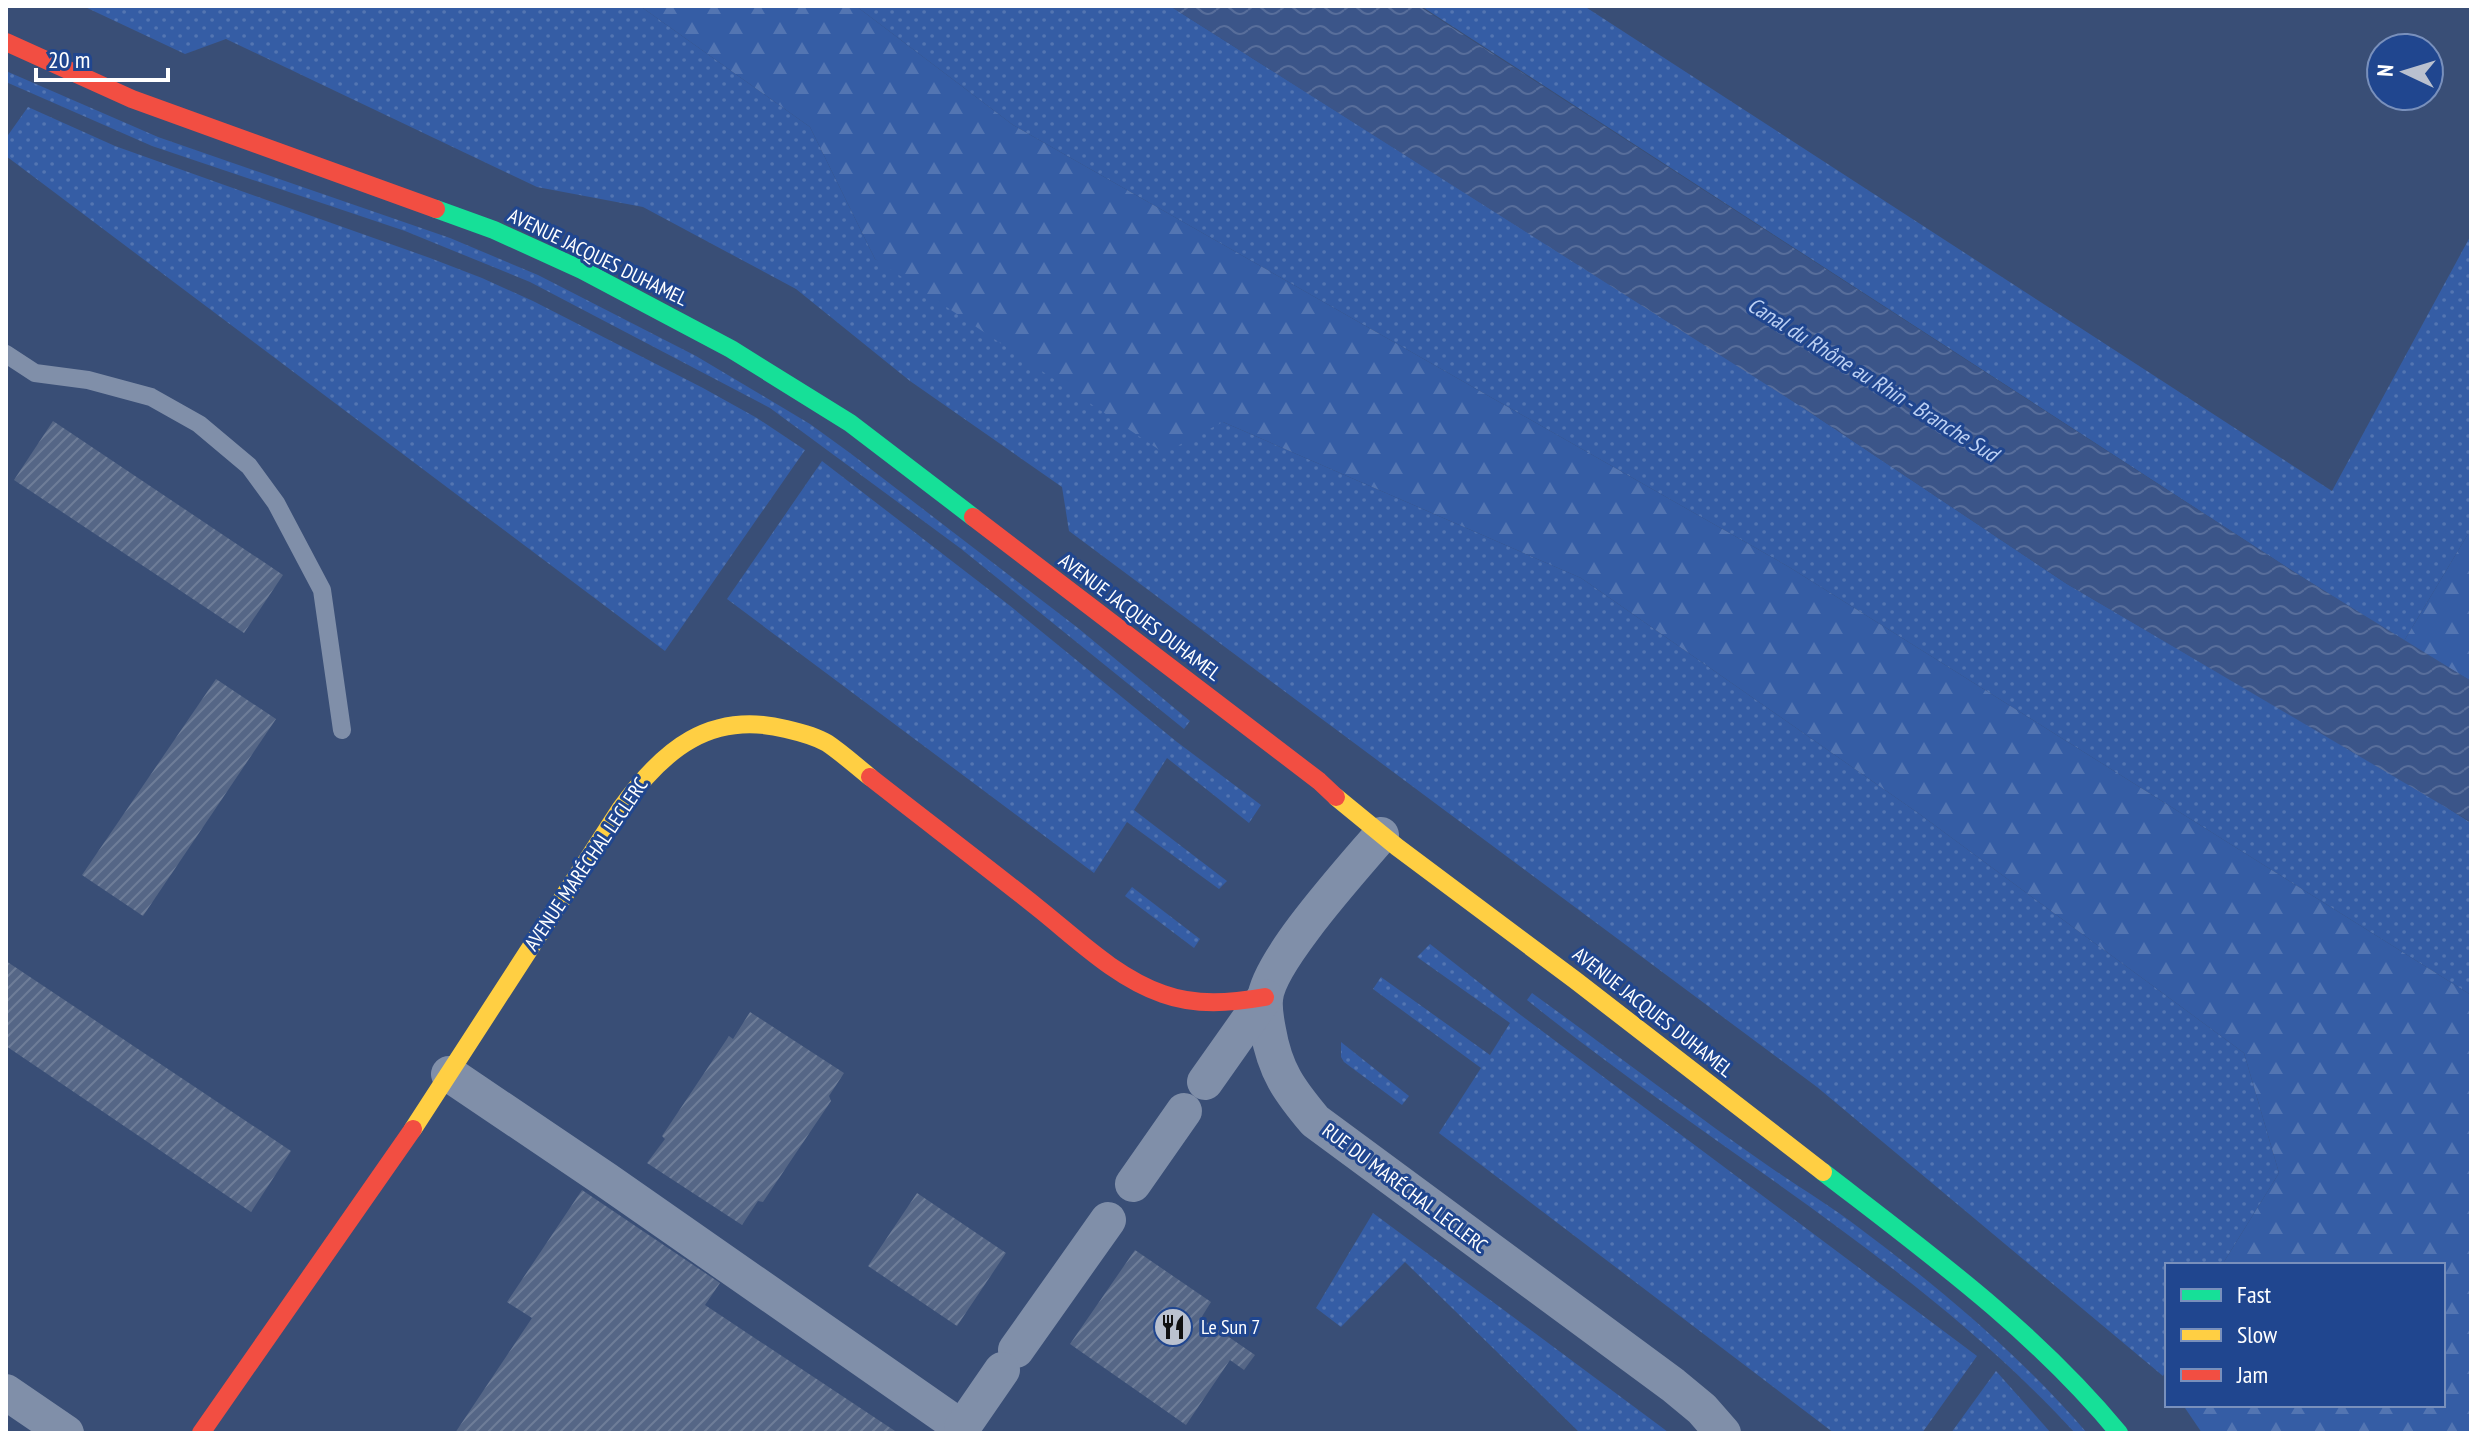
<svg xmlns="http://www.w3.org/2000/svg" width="2477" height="1439" font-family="'PT Sans Narrow',sans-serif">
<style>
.grass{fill:url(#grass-dots)}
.forest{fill:url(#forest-firs)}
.water{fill:url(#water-waves)}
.building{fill:url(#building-hatch)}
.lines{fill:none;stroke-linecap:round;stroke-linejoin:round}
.lane{stroke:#808fa9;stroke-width:18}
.street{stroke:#808fa9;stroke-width:36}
.fast{stroke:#16e098;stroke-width:18}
.slow{stroke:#ffcf43;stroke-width:18}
.jam{stroke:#f24e42;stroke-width:18}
.labels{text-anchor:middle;stroke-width:6;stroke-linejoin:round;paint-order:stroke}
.street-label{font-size:20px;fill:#fff;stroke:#20468f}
.poi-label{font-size:20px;fill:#fff;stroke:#20468f;text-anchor:start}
.water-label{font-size:22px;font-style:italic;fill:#bcd0f3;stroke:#20468f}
</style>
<defs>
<pattern id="grass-dots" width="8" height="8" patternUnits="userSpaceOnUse" patternTransform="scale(2)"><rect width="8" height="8" fill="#355da5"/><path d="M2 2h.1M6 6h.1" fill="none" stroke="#5375b2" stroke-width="1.8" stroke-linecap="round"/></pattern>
<pattern id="forest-firs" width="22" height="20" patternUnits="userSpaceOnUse" patternTransform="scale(2)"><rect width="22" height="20" fill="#355da5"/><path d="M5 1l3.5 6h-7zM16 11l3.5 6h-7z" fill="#5375b2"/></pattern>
<pattern id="water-waves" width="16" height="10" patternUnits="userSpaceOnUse" patternTransform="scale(2)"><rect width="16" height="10" fill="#3b5589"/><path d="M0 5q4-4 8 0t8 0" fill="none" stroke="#586e9b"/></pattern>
<pattern id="building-hatch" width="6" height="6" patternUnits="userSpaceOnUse" patternTransform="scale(2)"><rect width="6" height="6" fill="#556686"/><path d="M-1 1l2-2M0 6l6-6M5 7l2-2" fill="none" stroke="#6e7d98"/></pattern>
</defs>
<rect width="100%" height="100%" fill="#394e76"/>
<!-- grass -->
<g class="grass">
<path d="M 83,6 L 640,6 L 810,127 L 875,259 L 1223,422 L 1581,578 L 1918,813 L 2244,1053 L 2279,1173 L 2222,1265 L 2167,1265 L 2167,1368 L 2163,1376 L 1817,1087 L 1069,531 L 1062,487 L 910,381 L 796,289 L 643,207 L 537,187 L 226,39 L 185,54 Z"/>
<path d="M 856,6 L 1170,6 L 1787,397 L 2067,584 L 2421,791 L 2471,823 L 2471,995 L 1789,567 L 1013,125 Z"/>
<path d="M 1421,6 L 1584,6 L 2332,491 L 2471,235 L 2471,529 L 2404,641 L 2302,577 Z"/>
<path d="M 6,71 L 158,137 L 450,238 L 538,275 L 696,356 L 810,424 L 850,453 L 1078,628 L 1190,721 L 1184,729 L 960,548 L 770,408 L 530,282 L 405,231 L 152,146 L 6,82 Z"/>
<path d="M 28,107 L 115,146 L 430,258 L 482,278 L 533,301 L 703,388 L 757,418 L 805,450 L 665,651 L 6,156 L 6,138 Z"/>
<path d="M 822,461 L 1009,605 L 1177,742 L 1261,805 L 1249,823 L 1167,758 L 1134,810 L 1227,881 L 1219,889 L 1127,822 L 1094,873 L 727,599 Z"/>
<path d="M 1132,887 L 1200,939 L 1194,948 L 1125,896 Z"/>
<path d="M 1430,944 L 1518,1013 L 1977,1356 L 1922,1433 L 1834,1433 L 1439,1133 L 1481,1068 L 1373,989 L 1381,977 L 1490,1055 L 1510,1023 L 1417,957 Z"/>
<path d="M 1532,993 C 1611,1050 1688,1110 1767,1165 C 1797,1186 1829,1205 1858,1227 C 1940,1288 2020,1355 2087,1433 L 2075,1433 C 1916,1260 1708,1146 1527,1000 Z"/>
<path d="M 1341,1042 L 1409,1096 L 1402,1105 L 1344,1062 L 1341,1057 Z"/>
<path d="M 1373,1213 L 1664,1429 L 1669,1433 L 1580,1433 L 1405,1262 L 1341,1327 L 1316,1308 Z"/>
<path d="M 1996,1371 L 2051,1433 L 1951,1433 Z"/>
</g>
<!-- forest -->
<g class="forest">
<path d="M 640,6 L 856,6 L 1013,125 L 1789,567 L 2471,995 L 2471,1433 L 2202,1433 L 2183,1405 L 2443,1405 L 2443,1265 L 2222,1265 L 2279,1173 L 2244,1053 L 1918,813 L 1581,578 L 1223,422 L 1164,453 L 875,259 L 810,127 Z"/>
<path d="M 2471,529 L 2471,681 L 2404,641 Z"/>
</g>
<!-- water -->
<path class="water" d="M 1170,6 L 1419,6 L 2302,577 L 2471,681 L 2471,822 L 2067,584 L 1811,413 Z"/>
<!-- building -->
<g class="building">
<path d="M 53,421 L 283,575 L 244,633 L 14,480 Z"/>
<path d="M 216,679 L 276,719 L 143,916 L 82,875 Z"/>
<path d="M 6,961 L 291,1151 L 251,1212 L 6,1046 Z"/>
<path d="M 750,1012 L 844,1073 L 829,1096 L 831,1101 L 763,1202 L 758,1201 L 742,1225 L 647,1163 L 665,1139 L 662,1136 L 729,1036 L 733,1039 Z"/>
<path d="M 582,1190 L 720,1283 L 705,1305 L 898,1433 L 455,1433 L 532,1318 L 507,1302 Z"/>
<path d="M 917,1193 L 1006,1253 L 957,1326 L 868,1266 Z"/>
<path d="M 1135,1250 L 1211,1302 L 1201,1318 L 1255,1355 L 1244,1370 L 1230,1360 L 1186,1425 L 1070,1344 Z"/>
</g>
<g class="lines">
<!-- lane -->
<path class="lane" d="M 6,354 L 35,373 L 88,380 L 151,397 L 199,424 L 249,466 L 276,503 L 322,590 L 342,730"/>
<!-- street -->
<g class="street">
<path d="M 1381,835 C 1354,867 1268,961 1265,999 C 1264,1009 1266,1020 1268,1030 C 1275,1071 1289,1090 1315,1121 L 1673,1385 L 1702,1409 L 1723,1433"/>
<path d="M 449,1074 L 606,1180 L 962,1428 L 958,1433"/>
<path d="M 1205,1082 L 1265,997"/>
<path d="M 1133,1184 L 1184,1111"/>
<path d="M 1016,1350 L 1108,1220"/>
<path d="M 6,1392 L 66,1433"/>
<path d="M 962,1428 L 1002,1370"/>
</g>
<!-- fast -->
<g class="fast">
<path d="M 436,209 L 494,230 L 582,270 L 731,349 L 850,423 L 973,517"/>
<path d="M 1823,1172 C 1928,1253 2034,1330 2119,1433"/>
</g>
<!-- slow -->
<g class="slow">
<path d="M 1336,797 L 1397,847 L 1575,980 L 1823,1172"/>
<path d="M 413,1129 L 621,808 C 663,750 710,710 786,729 C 799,732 815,736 827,743 C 842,753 856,766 870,777"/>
</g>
<!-- jam -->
<g class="jam">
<path d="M 6,42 L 132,99 L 436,209"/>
<path d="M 973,517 L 1319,781 L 1336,797"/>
<path d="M 870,777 C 926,821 983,864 1038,908 C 1077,939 1115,977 1163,994 C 1196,1006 1231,1003 1265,997"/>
<path d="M 201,1433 L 413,1129"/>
</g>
</g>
<!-- icons -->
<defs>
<g id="restaurant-disc" transform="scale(2)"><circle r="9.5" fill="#bac1cf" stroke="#20468f"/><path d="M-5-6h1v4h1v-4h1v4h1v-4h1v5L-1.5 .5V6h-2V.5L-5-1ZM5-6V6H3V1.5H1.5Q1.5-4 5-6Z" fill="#111"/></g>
</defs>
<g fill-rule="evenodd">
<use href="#restaurant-disc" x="1173" y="1327"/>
</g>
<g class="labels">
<!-- street labels -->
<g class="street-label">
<text transform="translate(598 257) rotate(26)" y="7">AVENUE JACQUES DUHAMEL</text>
<text transform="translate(1140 617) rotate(37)" y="7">AVENUE JACQUES DUHAMEL</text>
<text transform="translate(586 864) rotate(-56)" y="7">AVENUE MARÉCHAL LECLERC</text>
<text transform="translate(1653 1012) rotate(38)" y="7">AVENUE JACQUES DUHAMEL</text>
<text transform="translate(1405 1188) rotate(37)" y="7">RUE DU MARÉCHAL LECLERC</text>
</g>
<!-- poi labels -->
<g class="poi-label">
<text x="1201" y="1334">Le Sun 7</text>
</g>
<!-- water labels -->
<g class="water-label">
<text transform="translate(1873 379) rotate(32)" y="8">Canal du Rhône au Rhin - Branche Sud</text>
</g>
</g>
<!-- border -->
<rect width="2477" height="1439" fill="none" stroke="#ffffff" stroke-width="16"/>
<!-- legend -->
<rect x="2165" y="1263" width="280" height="144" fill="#20468f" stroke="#7990bc" stroke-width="2"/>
<rect x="2181" y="1289" width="40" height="12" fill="#16e098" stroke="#7990bc" stroke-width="2"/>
<text x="2237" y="1303" font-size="24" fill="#ffffff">Fast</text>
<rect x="2181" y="1329" width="40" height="12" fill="#ffcf43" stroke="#7990bc" stroke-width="2"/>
<text x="2237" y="1343" font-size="24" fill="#ffffff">Slow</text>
<rect x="2181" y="1369" width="40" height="12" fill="#f24e42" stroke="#7990bc" stroke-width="2"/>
<text x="2237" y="1383" font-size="24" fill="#ffffff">Jam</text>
<!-- north arrow -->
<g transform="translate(2405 72) rotate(274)"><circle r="38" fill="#20468f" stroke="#7990bc" stroke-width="2"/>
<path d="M0-6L14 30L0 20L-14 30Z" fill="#bac1cf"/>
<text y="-12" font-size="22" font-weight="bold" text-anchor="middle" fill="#ffffff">N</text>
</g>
<!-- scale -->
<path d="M36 68v12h132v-12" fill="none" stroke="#ffffff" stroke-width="4"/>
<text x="48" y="68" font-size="24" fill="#ffffff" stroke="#20468f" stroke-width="6" paint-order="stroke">20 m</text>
</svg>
